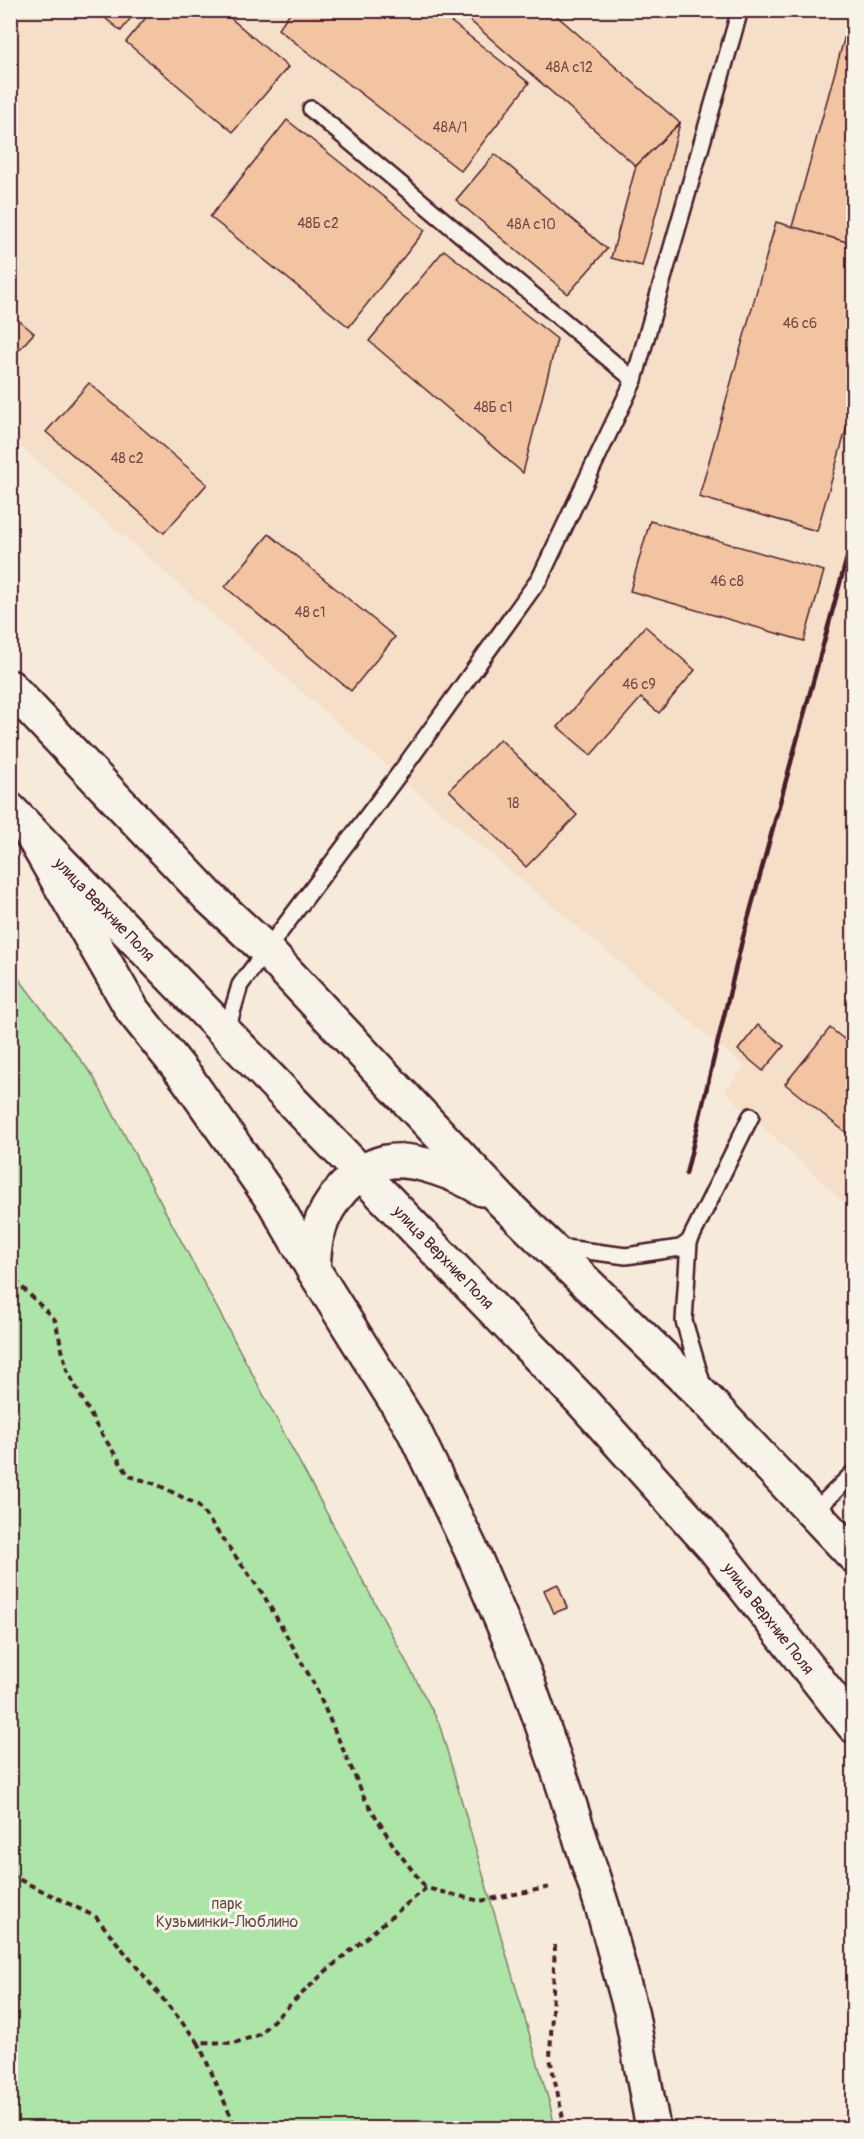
<svg xmlns="http://www.w3.org/2000/svg" width="864" height="2139" font-family="Pangolin,sans-serif">
<style>
.built{fill:#f5dfc9}
.green{fill:#ade4a7;stroke:#7c8269;stroke-width:1.5}
.building{fill:#f3c4a2;stroke:#4a1f2b;stroke-width:1.5}
.lines{fill:none;stroke-linecap:round;stroke-linejoin:round}
.lane-casing{stroke:#4a1f2b;stroke-width:20}
.secondary-casing{stroke:#4a1f2b;stroke-width:38}
.path{stroke:#4a1f2b;stroke-width:4;stroke-dasharray:6 4.5;stroke-linecap:butt}
.lane{stroke:#f7f3e8;stroke-width:15}
.secondary{stroke:#f7f3e8;stroke-width:33}
.rail{stroke:#4a1f2b;stroke-width:4.5}
.labels{text-anchor:middle;stroke-width:6;stroke-linejoin:round;paint-order:stroke}
.number-label{font-size:14px;fill:#744849}
.street-label{font-size:16px;fill:#4a1f2b;stroke:#f7f3e8}
.park-label{font-size:16px;fill:#63504a;stroke:#f7f3e8}
</style>
<rect width="100%" height="100%" fill="#f6eada"/>
<filter id="ink" filterUnits="userSpaceOnUse"><feTurbulence type="fractalNoise" baseFrequency=".0167" numOctaves="2"/><feDisplacementMap in="SourceGraphic" scale="12" xChannelSelector="R" yChannelSelector="G"/><feConvolveMatrix kernelMatrix="1 2 1 2 8 2 1 2 1" color-interpolation-filters="sRGB"/></filter>
<g filter="url(#ink)">
<!-- built -->
<path class="built" d="M 11,11 L 853,11 L 853,1211 L 725,1091 L 745,1067 L 412,788 L 11,438 Z"/>
<!-- green -->
<path class="green" d="M 10,967 L 93,1076 L 439,1723 L 550,2105 L 555,2128 L 11,2128 Z"/>
<!-- building -->
<g class="building">
<path d="M 95,10 L 137,10 L 121,31 Z"/>
<path d="M 152,10 L 221,10 L 288,67 L 233,132 L 126,42 Z"/>
<path d="M 292,10 L 436,10 L 529,83 L 461,171 L 278,29 Z"/>
<path d="M 458,10 L 550,10 L 680,123 L 636,166 Z"/>
<path d="M 852,10 L 854,10 L 854,244 L 792,227 Z"/>
<path d="M 287,120 L 425,230 L 349,327 L 210,217 Z"/>
<path d="M 680,123 L 642,266 L 611,258 L 636,166 Z"/>
<path d="M 495,154 L 607,249 L 568,294 L 456,200 Z"/>
<path d="M 776,222 L 854,244 L 854,402 L 817,531 L 699,497 Z"/>
<path d="M 444,250 L 557,339 L 523,473 L 369,341 Z"/>
<path d="M 10,313 L 34,333 L 10,360 Z"/>
<path d="M 89,383 L 207,484 L 164,533 L 46,432 Z"/>
<path d="M 650,521 L 824,571 L 804,641 L 630,591 Z"/>
<path d="M 269,534 L 395,637 L 351,691 L 225,587 Z"/>
<path d="M 645,626 L 695,670 L 659,713 L 641,698 L 591,755 L 558,727 Z"/>
<path d="M 500,739 L 577,815 L 526,867 L 449,790 Z"/>
<path d="M 758,1025 L 784,1046 L 763,1071 L 738,1050 Z"/>
<path d="M 830,1028 L 854,1047 L 854,1139 L 785,1084 Z"/>
<path d="M 558,1584 L 567,1608 L 554,1613 L 544,1590 Z"/>
</g>
<g class="lines">
<!-- lane casing -->
<g class="lane-casing">
<g id="lane">
<path d="M 311,109 L 634,380"/>
<path d="M 226,1033 L 240,985 L 402,770 L 540,578 L 634,380 L 740,10"/>
<path d="M 557,1247 L 626,1256 L 680,1248 L 689,1242"/>
<path d="M 703,1386 L 684,1321 L 689,1242 L 751,1116"/>
<path d="M 814,1512 L 854,1472"/>
</g>
</g>
<!-- secondary casing -->
<g class="secondary-casing">
<g id="secondary">
<path d="M 10,687 L 210,898 L 265,949 L 502,1201 L 708,1401 L 854,1556"/>
<path d="M 10,810 L 580,1399 L 715,1549 L 854,1726"/>
<path d="M 30,832 L 133,1011 L 187,1078 L 274,1202 L 313,1269 L 413,1429 L 474,1556 L 525,1675 L 563,1784 L 603,1909 L 631,2011 L 653,2128"/>
<path d="M 313,1269 C 314,1257 314,1244 318,1232 C 327,1201 353,1170 386,1162 C 413,1156 460,1175 482,1189"/>
</g>
</g>
<!-- path -->
<g class="path">
<path d="M 10,1271 L 15,1280 L 55,1320 L 67,1370 L 96,1425 L 129,1476 L 156,1484 L 198,1505 L 263,1594 L 314,1684 L 365,1799 L 395,1848 L 426,1888"/>
<path d="M 10,1875 L 96,1917 L 198,2042 L 234,2043 L 258,2035 L 326,1971 L 426,1888 L 480,1901 L 551,1887"/>
<path d="M 555,1945 L 550,2058 L 565,2128"/>
<path d="M 198,2042 L 236,2128"/>
</g>
<!-- lane -->
<use href="#lane" class="lane"/>
<!-- secondary -->
<use href="#secondary" class="secondary"/>
<!-- rail -->
<path class="rail" d="M 686,1174 L 742,941 L 854,532"/>
</g>
</g>
<g class="labels">
<!-- number labels -->
<g class="number-label">
<text x="569" y="72">48А с12</text>
<text x="450" y="132">48А/1</text>
<text x="318" y="228">48Б с2</text>
<text x="531" y="229">48А с10</text>
<text x="800" y="328">46 с6</text>
<text x="493" y="412">48Б с1</text>
<text x="127" y="463">48 с2</text>
<text x="727" y="586">46 с8</text>
<text x="310" y="617">48 с1</text>
<text x="639" y="689">46 с9</text>
<text x="513" y="808">18</text>
</g>
<!-- street labels -->
<g class="street-label">
<text transform="translate(105 909) rotate(46)" y="6">улица Верхние Поля</text>
<text transform="translate(444 1257) rotate(46)" y="6">улица Верхние Поля</text>
<text transform="translate(769 1618) rotate(52)" y="6">улица Верхние Поля</text>
</g>
<!-- park labels -->
<g class="park-label">
<text x="227" y="1909">парк<tspan x="227" dy="18">Кузьминки-Люблино</tspan></text>
</g>
</g>
<!-- margin -->
<rect width="864" height="2139" fill="none" stroke="#f7f3e8" stroke-width="36"/>
<rect x="18" y="18" width="828" height="2103" fill="none" stroke="#4a1f2b" stroke-width="2" filter="url(#ink)"/>
</svg>
